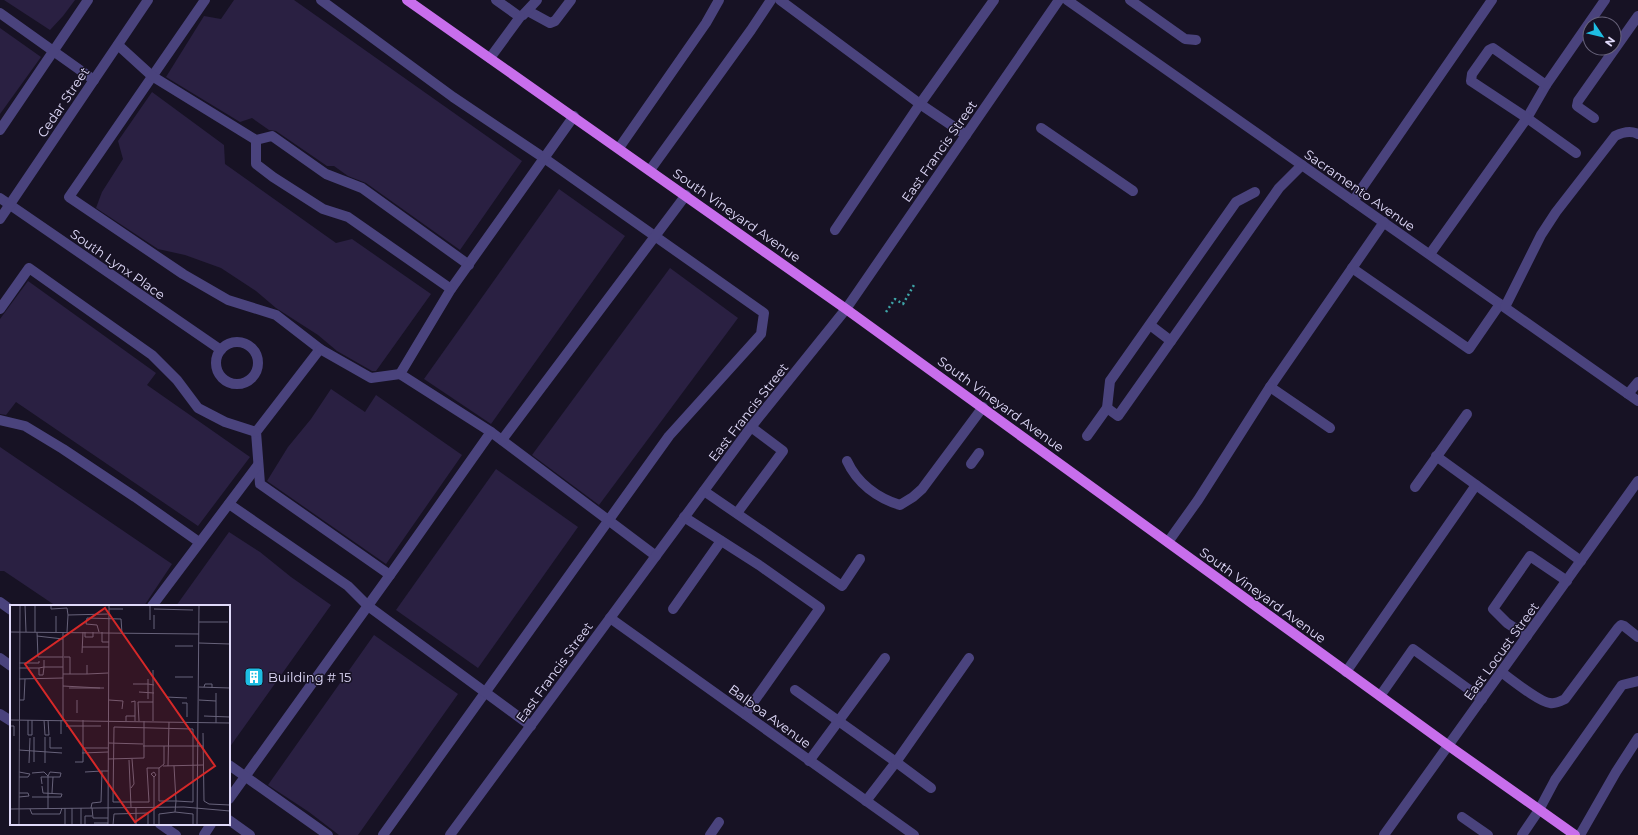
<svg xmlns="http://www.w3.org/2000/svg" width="1638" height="835" font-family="Montserrat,sans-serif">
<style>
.building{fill:#2a2042}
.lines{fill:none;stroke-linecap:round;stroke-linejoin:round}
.path{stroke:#3fa6a9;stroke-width:2.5;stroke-dasharray:2 3;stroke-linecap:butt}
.minor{stroke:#4a437d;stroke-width:10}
.major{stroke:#c86eec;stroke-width:10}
.labels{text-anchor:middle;stroke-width:3;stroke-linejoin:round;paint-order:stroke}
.street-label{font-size:13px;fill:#e0dafa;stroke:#171224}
.poi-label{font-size:13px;fill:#e0dafa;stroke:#171224;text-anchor:start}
.inset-road{fill:none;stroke:#67627a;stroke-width:1}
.view{fill:#d62828;fill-opacity:0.15;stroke:#d62828;stroke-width:2}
.inset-edge{fill:none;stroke:#e0dafa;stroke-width:2}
</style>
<rect width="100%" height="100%" fill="#171224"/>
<!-- building -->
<g class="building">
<path d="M 4,0 L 75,0 L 63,16 L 50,30 Z"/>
<path d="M 234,0 L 294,0 L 522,161 L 460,250 L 366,183 L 348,176 L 334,166 L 327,166 L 276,131 L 269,130 L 252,118 L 240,122 L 166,77 L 204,16 L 221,19 Z"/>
<path d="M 0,28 L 41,57 L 0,114 Z"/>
<path d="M 152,92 L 224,145 L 225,164 L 336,243 L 352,239 L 431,294 L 376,371 L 372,371 L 337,351 L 318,335 L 276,308 L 256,291 L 221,268 L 185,255 L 158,249 L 96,208 L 102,192 L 123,159 L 118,141 Z"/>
<path d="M 559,189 L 625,236 L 491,424 L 424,379 Z"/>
<path d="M 670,268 L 738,318 L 599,505 L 532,455 Z"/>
<path d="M 28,281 L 156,373 L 147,385 L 250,457 L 198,526 L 16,402 L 6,415 L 0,414 L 0,319 Z"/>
<path d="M 331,389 L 365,412 L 376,395 L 462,455 L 386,564 L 267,481 L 288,447 L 311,419 Z"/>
<path d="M 0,447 L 172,564 L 144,606 L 56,606 L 4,571 L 0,571 Z"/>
<path d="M 496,469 L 578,527 L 478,668 L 396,610 Z"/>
<path d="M 229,532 L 260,552 L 291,577 L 331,605 L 229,748 L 229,606 L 176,606 Z"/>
<path d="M 374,635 L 458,694 L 358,835 L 339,835 L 309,812 L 268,785 Z"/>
</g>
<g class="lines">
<!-- path -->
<path class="path" d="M 886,312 L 895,299 L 903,304 L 914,285"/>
<!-- minor -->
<g class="minor">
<path d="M 205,0 L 69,197 L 183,274 L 228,300 L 276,315 L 320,349 L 256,432 L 260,484 L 390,575 L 229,799"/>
<path d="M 321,0 L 453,97 L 544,158 L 764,313 L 761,334 L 669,436 L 383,835"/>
<path d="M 780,0 L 920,104 L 966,135"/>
<path d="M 1067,0 L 1638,401"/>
<path d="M 1130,0 L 1185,39 L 1196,40"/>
<path d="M 528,11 L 550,23 L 555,21 L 571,0"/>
<path d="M 0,13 L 94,80"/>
<path d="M 523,15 L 537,0"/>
<path d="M 118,45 L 152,76 L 256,140 L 272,136 L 326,174 L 362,188 L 469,265"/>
<path d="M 490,58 L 520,17 L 496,0"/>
<path d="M 1546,85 L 1527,118 L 1576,153"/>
<path d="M 574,116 L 451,289 L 400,374 L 491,432 L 656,556"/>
<path d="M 1594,118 L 1577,106 L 1578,101 L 1638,16"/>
<path d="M 1041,128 L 1133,191"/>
<path d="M 0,130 L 88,0"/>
<path d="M 256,140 L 256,164 L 273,177 L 323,209 L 348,217 L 451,289"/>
<path d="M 619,148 L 706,23 L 719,0"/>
<path d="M 650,170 L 751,30 L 771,0"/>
<path d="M 0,198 L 221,350"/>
<path d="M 1353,201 L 1492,0"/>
<path d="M 0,219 L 148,0"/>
<path d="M 835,230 L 920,104 L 994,0"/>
<path d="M 1430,254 L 1527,118 L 1471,81 L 1472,74 L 1489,50 L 1493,48 L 1546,85 L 1605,0"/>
<path d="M 1352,268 L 1469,349 L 1500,304"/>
<path d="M 1505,307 L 1541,235 L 1556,212 L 1615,136 C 1623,132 1630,130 1638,134"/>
<path d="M 0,309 L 29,268 L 152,355 L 177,380 L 198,408 L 225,422 L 256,432"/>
<path d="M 1150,325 L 1171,341"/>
<circle cx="237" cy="363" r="21"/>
<path d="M 320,349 L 371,378 L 400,374"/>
<path d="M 1628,394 L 1638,382"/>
<path d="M 1107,408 L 1118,416 L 1279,188 L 1302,165"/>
<path d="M 0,420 L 25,426 L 63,449 L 135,497 L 199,542"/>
<path d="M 1330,428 L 1270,387 L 1384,222"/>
<path d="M 1087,436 L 1107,408 L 1110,381 L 1236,202 L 1255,192"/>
<path d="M 502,440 L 686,195"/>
<path d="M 1436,456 L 1581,561"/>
<path d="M 847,461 C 857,483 877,498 900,505 L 913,497 L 922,489 L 983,407"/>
<path d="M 971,464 L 979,453"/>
<path d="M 1415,487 L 1467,414"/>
<path d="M 704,491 L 842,586 L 860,559"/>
<path d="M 229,504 L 348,586 L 368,606 L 531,726"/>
<path d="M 737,513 L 783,451 L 751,427"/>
<path d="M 684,517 L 759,565 L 820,608 L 745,714"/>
<path d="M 1168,542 L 1198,500 L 1270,387"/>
<path d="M 390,575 L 491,432"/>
<path d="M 0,602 L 11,610"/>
<path d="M 152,606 L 258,465"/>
<path d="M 673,609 L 721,541"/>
<path d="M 610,618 L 914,835"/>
<path d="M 1527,636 L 1507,623 L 1493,609 L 1530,556 L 1567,581"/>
<path d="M 0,658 L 11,666"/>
<path d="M 1346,672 L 1476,485"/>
<path d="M 1501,672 C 1511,679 1539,702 1550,703 C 1556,704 1561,701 1565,699 L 1618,628 L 1621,625 L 1624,626 L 1638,637"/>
<path d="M 795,690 L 896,762 L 866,801"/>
<path d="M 1380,696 L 1413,649 L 1482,699"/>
<path d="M 0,714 L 11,721"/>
<path d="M 809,761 L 885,658"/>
<path d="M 229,765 L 328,835"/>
<path d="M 931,788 L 896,762 L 969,658"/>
<path d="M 1462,817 L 1488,835"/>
<path d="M 229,820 L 250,835"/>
<path d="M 160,824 L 176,835"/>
<path d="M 204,835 L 211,824"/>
<path d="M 450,835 L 751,427 L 846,309 L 1059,0"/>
<path d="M 710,835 L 719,822"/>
<path d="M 1384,835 L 1638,481"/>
<path d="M 1522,835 L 1539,810 L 1555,780 L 1622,685 L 1638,681"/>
<path d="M 1580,835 L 1616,772 L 1638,738"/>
</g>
<!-- major -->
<path class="major" d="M 407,0 L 846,309 L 1449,746 L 1575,835"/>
</g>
<!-- icons -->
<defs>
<g id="building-square" transform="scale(1)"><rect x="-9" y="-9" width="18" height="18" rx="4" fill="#1ebde2" stroke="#171224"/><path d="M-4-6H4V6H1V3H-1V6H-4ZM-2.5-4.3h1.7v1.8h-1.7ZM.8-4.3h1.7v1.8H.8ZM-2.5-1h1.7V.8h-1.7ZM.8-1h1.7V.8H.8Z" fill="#fff"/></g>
</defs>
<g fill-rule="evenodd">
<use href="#building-square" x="254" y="677"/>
</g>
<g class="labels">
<!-- street labels -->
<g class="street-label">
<text transform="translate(63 102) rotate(-56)" y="5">Cedar Street</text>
<text transform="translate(939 151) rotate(-55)" y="5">East Francis Street</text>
<text transform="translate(1360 190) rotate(35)" y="5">Sacramento Avenue</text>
<text transform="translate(737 215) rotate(35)" y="5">South Vineyard Avenue</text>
<text transform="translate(118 264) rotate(35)" y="5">South Lynx Place</text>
<text transform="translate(1001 404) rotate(36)" y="5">South Vineyard Avenue</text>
<text transform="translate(748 412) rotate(-52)" y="5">East Francis Street</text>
<text transform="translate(1263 595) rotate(36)" y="5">South Vineyard Avenue</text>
<text transform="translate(1501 651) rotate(-54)" y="5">East Locust Street</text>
<text transform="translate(554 672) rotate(-54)" y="5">East Francis Street</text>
<text transform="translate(770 716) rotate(36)" y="5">Balboa Avenue</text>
</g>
<!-- poi labels -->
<g class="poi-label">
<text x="268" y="682">Building # 15</text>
</g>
</g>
<!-- overview -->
<g transform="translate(10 605)">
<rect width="220" height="220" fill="#171224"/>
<path class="inset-road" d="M 15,0 L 16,27M 41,0 L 41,4 L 57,3 L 58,10 L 99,9M 140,0 L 140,15M 99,4 L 113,4M 144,4 L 183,5M 189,17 L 218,17M 144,24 L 144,10M 0,27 L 189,29M 25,27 L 25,0M 27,27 L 28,52 L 53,52M 46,27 L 46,11M 57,27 L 58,10M 75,27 L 75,32 L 83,32 L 83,27M 89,27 L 87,20 L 76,19 L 77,13 L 111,14 L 112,28M 92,27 L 92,37 L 99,37M 27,31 L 53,34M 189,38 L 220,39M 165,41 L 183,41M 72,42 L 99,42M 72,48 L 73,27M 54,52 L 60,52 L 60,69M 9,58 L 29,58 L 29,56M 9,63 L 29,63 L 29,70 L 33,70 L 34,62 L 53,62M 29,63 L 34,62 L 34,55M 143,65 L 143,116M 53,69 L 77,69 L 77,60M 77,69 L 98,68M 165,72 L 183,72M 9,74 L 53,73M 123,79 L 138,79 L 138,74M 53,81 L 90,83M 189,82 L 220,83M 194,82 L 195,79 L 202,79 L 202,83M 59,83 L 94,83M 129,87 L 144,88M 156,92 L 177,93M 138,94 L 138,79 L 144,80M 9,95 L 14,95 L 15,74M 67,95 L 67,108M 99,95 L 113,96 L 112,104M 189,95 L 206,96M 121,97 L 125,96 L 125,116M 172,98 L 177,98 L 177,112M 194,111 L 220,112M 0,115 L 220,118M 18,115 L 18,130 L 22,130 L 22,115M 34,115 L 35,130 L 39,130 L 38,115M 51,115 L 51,129M 53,115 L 53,27M 116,116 L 116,111 L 125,111M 129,116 L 128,97 L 143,97M 206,118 L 206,88M 0,121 L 4,121 L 4,131M 56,121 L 91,121M 193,128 L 194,196 L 199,199 L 220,200M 24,132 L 24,157M 40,132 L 40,143 L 52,143M 99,138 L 133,139M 133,141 L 154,141M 73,143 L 98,143M 9,145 L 52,148M 72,148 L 98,147M 98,154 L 134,153 L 134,116M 119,155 L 121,202M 65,157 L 73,157 L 73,115M 19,158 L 20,133M 35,158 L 35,132M 153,161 L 193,160M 158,161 L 159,117M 149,163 L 149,196 L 166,196 L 164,161M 9,167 L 20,169 L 18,172 L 9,172M 75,167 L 92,166M 22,168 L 34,167 L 38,171M 38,171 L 40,167 L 51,168 L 50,172 L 43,172 L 42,188M 144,172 L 146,170 L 144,167 L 141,169 L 144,172 L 144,220M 32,179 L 31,172 L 43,172M 32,181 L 33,188 L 52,189 L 51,192 L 38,192M 121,183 L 124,179 L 122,154M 9,188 L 18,188 L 19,191 L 9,192M 22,192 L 38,192M 71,203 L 71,220M 81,203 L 82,198 L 91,197 L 92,166 L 98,166M 82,203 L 83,213 L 98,213M 0,204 L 174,202 L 220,206M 20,204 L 22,209 L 50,209 L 52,203M 38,204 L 38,171M 165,207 L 166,196 L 183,197 L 183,124 L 104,122 L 103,197 L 139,197 L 137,163 L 149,163 L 154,159 L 154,141 L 193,141M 84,218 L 98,218M 9,220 L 10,0M 55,220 L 55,203M 62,220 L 62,203M 75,220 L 75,211 L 82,211M 98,220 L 99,0M 103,220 L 104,209 L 138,208 L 138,220M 126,220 L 126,202M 149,220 L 149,209 L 165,207 L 183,209 L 183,220M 187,220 L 189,0"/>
<path class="view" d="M 95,3 L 205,161 L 125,217 L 15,59 Z"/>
<rect width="220" height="220" class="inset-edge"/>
</g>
<!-- north arrow -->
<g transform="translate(1602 36) rotate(125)"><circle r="19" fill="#171224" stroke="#67627a"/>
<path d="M0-3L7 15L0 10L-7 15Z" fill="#1ebde2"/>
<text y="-6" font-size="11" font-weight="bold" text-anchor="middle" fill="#e0dafa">N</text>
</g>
</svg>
